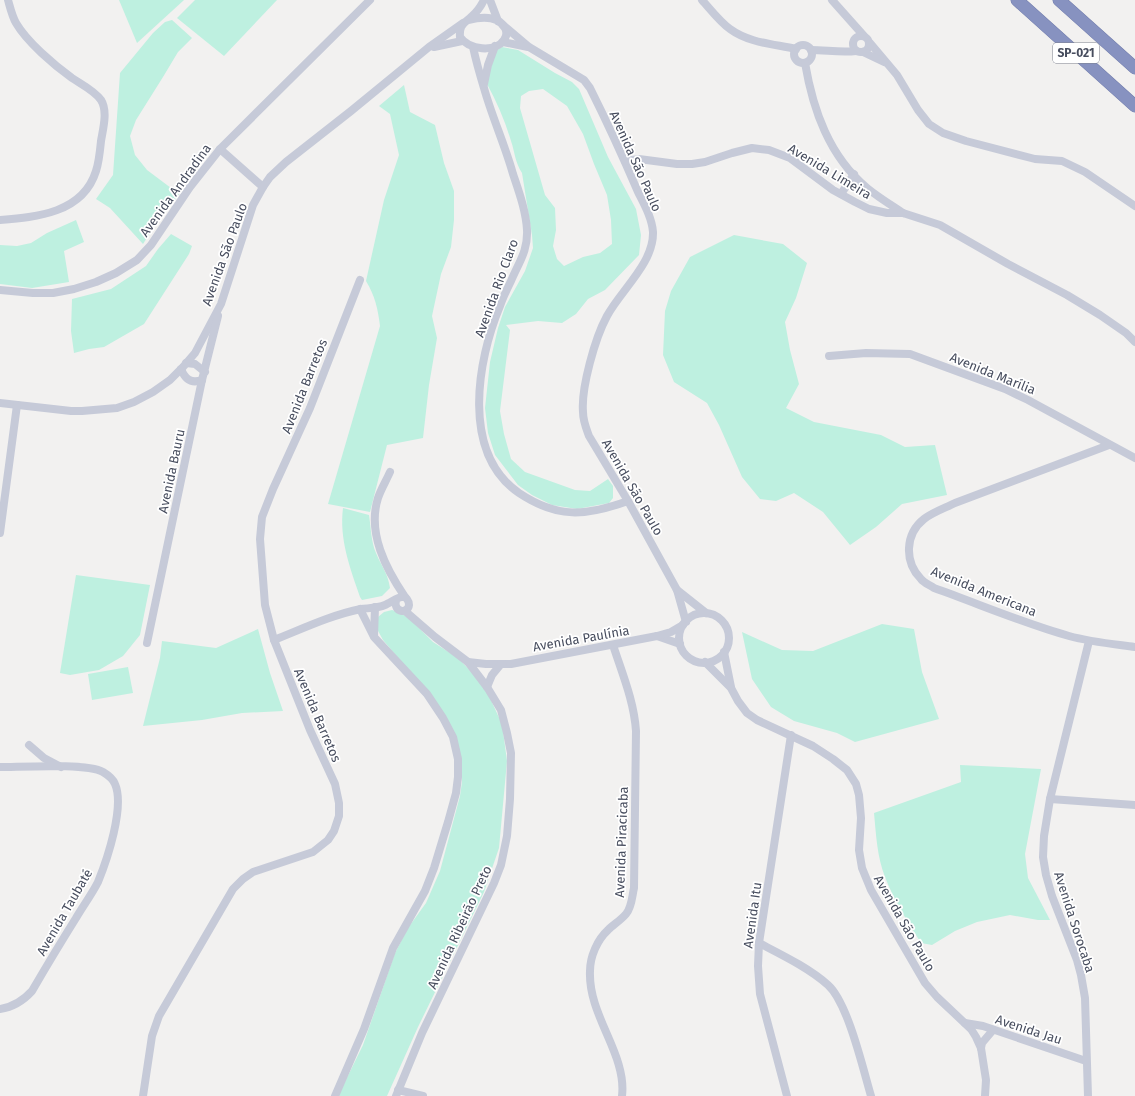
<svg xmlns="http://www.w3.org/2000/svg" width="1135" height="1096" font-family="'Fira Sans',sans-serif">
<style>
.green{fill:#bef0e0;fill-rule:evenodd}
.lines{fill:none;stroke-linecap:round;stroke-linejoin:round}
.highway-casing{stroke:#727dab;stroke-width:13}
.minor{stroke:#c6cad8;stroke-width:8}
.highway{stroke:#8792c0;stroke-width:12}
.labels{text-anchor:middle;stroke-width:3.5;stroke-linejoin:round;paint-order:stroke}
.shield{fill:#fff;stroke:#7e828e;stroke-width:1}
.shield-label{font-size:12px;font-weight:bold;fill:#474d5e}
.street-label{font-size:13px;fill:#474d5e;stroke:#fff}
</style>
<rect width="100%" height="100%" fill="#f2f1f0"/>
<!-- green -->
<g class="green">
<path d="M 119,0 L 184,0 L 137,43 Z"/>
<path d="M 195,0 L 277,0 L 224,56 L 177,18 Z"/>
<path d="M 172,20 L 192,38 L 178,52 L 163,77 L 136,120 L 130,136 L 135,155 L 147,170 L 179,194 L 170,207 L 159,219 L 143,244 L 110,208 L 96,199 L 113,175 L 120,73 L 153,33 L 165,22 Z"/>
<path d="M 502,47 L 518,50 L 555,73 L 572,82 L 579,89 L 608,157 L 636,209 L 641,235 L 639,255 L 605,290 L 588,299 L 576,314 L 562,323 L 538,321 L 506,325 L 510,330 L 500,411 L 504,434 L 511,459 L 525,472 L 575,490 L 590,491 L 608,479 L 613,486 L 613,498 L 609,503 L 577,509 L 552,505 L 532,495 L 518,485 L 495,455 L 488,433 L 485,408 L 490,362 L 498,328 L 505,307 L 525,271 L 533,248 L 532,235 L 522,173 C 515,162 515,153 511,141 C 505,121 497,102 487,84 L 494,52 ZM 543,89 L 567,106 L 583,134 L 594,164 L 607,195 L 611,220 L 612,244 L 600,253 L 583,257 L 564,266 L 557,259 L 553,246 L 556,230 L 555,208 L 545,195 L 520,108 L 521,96 L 529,91 Z"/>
<path d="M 404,85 L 410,112 L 435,125 L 444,163 L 454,191 L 454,220 L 451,247 L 441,274 L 432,316 L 437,338 L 429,385 L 423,438 L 387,445 L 370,512 L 328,504 L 380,326 C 378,309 375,296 366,281 L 384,200 L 399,155 L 390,114 L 379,106 Z"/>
<path d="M 76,220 L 84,242 L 64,251 L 69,282 L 32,288 L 0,284 L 0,245 L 17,246 L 31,243 L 47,233 Z"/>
<path d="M 171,234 L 192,246 L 189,254 L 144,324 L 104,347 L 89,349 L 74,353 L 71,331 L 72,299 L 111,289 L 146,266 L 158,249 Z"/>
<path d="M 734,235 L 783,244 L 807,263 L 796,298 L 785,322 L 790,350 L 799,384 L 786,408 L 814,422 L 881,435 L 905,447 L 935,445 L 947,495 L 902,504 L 876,527 L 850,545 L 823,512 L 794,493 L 776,501 L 760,499 L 742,477 L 719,425 L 707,403 L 674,382 L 663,355 L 665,311 L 671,291 L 690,257 Z"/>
<path d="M 343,508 L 369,515 C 371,527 371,542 376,553 C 381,566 388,573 390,588 L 382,596 L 362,600 L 360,597 C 350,568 339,539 343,508 Z"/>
<path d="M 76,575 L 150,585 L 140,635 L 123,656 L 99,670 L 70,675 L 60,673 Z"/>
<path d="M 392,610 L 401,613 L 413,622 L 433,642 L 458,658 L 477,678 L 489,696 L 502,724 L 507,761 L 499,848 L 484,892 L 418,1027 L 387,1096 L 338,1096 L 363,1045 L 395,953 L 408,928 L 426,903 L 440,871 L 460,796 L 462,782 L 461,761 L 446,720 L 399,659 L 383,640 L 377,629 L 378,617 L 384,612 Z"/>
<path d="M 882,624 L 914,629 L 922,672 L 939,719 L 855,742 L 837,733 L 794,721 L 771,707 L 752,679 L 742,632 L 782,650 L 813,651 Z"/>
<path d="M 258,629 L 270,673 L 283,711 L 242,713 L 202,720 L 143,726 L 160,658 L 162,641 L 216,648 Z"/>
<path d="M 128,667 L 133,693 L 92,700 L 88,674 Z"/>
<path d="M 960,765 L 1041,769 L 1025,854 L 1028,878 L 1050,920 L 1038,920 L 1010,915 L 977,922 L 955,931 L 932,945 L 921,943 C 908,922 894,901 885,877 C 877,857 876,834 874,813 L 961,782 Z"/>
</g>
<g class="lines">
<!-- highway casing -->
<g class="highway-casing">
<g id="highway">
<path d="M 1017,0 L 1135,106"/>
<path d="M 1059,0 L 1135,68"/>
</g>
</g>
<!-- minor -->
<g class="minor">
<path d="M 490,0 L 498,21"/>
<path d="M 702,0 C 711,10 720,22 730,29 C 749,43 774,44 796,49"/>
<path d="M 832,0 L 864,36"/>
<path d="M 468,20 C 480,17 498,15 505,28 C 507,32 507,36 504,40 C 495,53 469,50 460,37 C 459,24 464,24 472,16 C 477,12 481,6 484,0"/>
<path d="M 503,25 L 529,47 L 584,80 L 590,88 C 607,122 623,157 638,192 C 644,204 652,218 653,232 C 654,263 621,290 607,316 C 595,338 581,388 583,412 C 583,421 586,428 589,436 L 628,501 L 677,590 L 686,622"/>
<circle cx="861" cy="44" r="8"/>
<path d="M 503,42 L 528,47"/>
<path d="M 870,43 L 897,75 L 918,110 L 929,124 L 943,133 L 966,141 L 1035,159 L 1062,161 L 1085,172 L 1135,206"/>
<circle cx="803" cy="54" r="9"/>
<path d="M 434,47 L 462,41"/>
<path d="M 473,47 C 476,61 480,75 484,88 C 492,117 505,145 513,174 C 519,192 526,211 527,230 C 528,251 519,262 511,281 C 507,289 503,297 500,306 C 477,361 461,453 519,493 C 558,519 586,516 628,501"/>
<path d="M 811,50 C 826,50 841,53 856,51"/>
<path d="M 863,52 L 884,62"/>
<path d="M 805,63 C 813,110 829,156 867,188 C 878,197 891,205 903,213"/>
<path d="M 484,84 L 488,65 L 495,46"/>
<path d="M 220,149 L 263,187"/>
<path d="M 625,161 L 639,159 L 677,164 L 692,164 L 705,162 L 732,153 L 752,148 L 769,150 L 790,158 L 833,190 L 855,202 L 869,209 L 887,213 L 903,213 L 940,225 L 1008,264 L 1067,295 L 1100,315 L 1126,333 L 1135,342"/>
<path d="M 841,194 L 854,174"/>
<path d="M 0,220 C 37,217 83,213 96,171 C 99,162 100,151 101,141 C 103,129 108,111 101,100 C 95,91 81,84 72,78 C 54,65 27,42 16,23 C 12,16 10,7 8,0"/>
<path d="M 0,290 L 33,293 L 53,293 L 74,289 L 96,282 L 116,273 L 137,260 L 151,245 L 190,187 L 220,149 L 370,0"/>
<path d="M 829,356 L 866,353 L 910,354 L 1005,389 L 1028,400 L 1135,458"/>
<path d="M 186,363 L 195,364 L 205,372"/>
<path d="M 181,369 C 185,379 191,384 202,380"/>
<path d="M 0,403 L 71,411 L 82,411 L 117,408 L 134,402 L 153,392 L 170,380 L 183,367 L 195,353 L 221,304 L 253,205 L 263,187 L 270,177 L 286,162 L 351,111 L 429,47 L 463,23"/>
<path d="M 1109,445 L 955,503 C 945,508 933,512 924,519 C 905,534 904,562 921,579 C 924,583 930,585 934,588 C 979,604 1023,623 1069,636 C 1091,642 1113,644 1135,647"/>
<path d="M 390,472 C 386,481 381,489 378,498 C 367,533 386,569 405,597"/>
<path d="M 0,533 L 17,405"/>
<path d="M 677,590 L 706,613"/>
<circle cx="704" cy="638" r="25"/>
<path d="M 374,636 L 375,607"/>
<path d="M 657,636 L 680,644"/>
<path d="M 274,640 C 302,629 331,615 361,609 C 369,608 378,608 385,605 C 390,603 398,597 402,597 C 406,596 409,601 409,605 C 408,614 393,613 396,600"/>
<path d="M 147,643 L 202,380 L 218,316"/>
<path d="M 613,645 C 622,673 634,701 636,731 L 634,888 C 632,896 632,907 626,914 C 621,920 613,925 608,930 C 597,940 590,957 590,971 C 588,1016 627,1054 622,1096"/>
<path d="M 724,652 L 731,687"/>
<path d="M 468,662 L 486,664 L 511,664 L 657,636 L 671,632 L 683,625"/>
<path d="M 705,662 L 731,688 L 738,701 L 747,713 L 757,720 L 813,746 L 833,759 L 847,770 L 856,784 L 859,795 L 861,818 L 859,850 L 862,868 L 871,890 L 925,983 L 937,997 L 971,1029 L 976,1037 L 981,1048 L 986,1080 L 985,1096"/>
<path d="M 487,687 L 492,675 L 501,664 L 503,664"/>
<path d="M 29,745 L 44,758 L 61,767"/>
<path d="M 0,767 C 21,767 87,763 103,772 C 108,775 113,779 115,784 C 125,807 107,860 98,882 C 92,894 83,906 76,918 C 61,942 46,967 32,991 C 23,1001 13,1007 0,1009"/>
<path d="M 1050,799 L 1135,805"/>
<path d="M 759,943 C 782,955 809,968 828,985 C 848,1003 863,1069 871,1096"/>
<path d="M 965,1023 L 983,1026 L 1086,1061"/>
<path d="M 981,1048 L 982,1043 L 993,1030"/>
<path d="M 398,1090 L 423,1096"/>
<path d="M 143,1096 L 152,1036 L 159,1016 L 233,889 L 243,879 L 253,872 L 313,852 L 328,840 L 334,831 L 339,816 L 339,803 L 335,784 L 310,730 L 274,640 L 265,605 L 260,539 L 262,517 L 273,489 L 310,408 L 360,280"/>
<path d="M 335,1096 L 364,1029 L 393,948 L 425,891 L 434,868 L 448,822 L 456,793 L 458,777 L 458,759 L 453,737 L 443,718 L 427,694 L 374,637 L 360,609"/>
<path d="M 396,1096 L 422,1033 L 494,883 L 501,865 L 507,836 L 510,799 L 511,753 L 507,733 L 501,710 L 487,687 L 468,662 L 435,637 L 405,611"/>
<path d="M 787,1096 L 760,994 L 758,966 L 759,943 L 791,735"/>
<path d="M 1088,1096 L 1085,998 L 1081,975 L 1077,960 L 1052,896 L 1046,875 L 1043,857 L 1044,836 L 1050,799 L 1089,641"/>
</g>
<!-- highway -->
<use href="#highway" class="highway"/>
</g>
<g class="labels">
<!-- shield labels -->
<rect class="shield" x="1053" y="43" width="46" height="20" rx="3"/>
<g class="shield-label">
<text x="1076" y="57">SP-021</text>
</g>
<!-- street labels -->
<g class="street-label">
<text transform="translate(636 161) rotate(66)" y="5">Avenida São Paulo</text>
<text transform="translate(830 171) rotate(31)" y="5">Avenida Limeira</text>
<text transform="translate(175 190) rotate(-54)" y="5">Avenida Andradina</text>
<text transform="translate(224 254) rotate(-70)" y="5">Avenida São Paulo</text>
<text transform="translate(496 288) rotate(-70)" y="5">Avenida Rio Claro</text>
<text transform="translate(993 373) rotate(22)" y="5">Avenida Marília</text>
<text transform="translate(304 386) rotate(-68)" y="5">Avenida Barretos</text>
<text transform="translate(171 471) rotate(-78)" y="5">Avenida Bauru</text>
<text transform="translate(633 487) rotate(60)" y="5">Avenida São Paulo</text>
<text transform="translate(984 591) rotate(22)" y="5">Avenida Americana</text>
<text transform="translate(581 638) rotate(-10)" y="5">Avenida Paulínia</text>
<text transform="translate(318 715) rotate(67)" y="5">Avenida Barretos</text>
<text transform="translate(621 842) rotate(-88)" y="5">Avenida Piracicaba</text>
<text transform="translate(64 912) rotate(-60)" y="5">Avenida Taubaté</text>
<text transform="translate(752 915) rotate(-82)" y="5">Avenida Itu</text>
<text transform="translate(1075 922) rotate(72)" y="5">Avenida Sorocaba</text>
<text transform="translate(905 923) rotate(60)" y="5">Avenida São Paulo</text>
<text transform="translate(459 927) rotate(-65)" y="5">Avenida Ribeirão Preto</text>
<text transform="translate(1029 1029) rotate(18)" y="5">Avenida Jau</text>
</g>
</g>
</svg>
